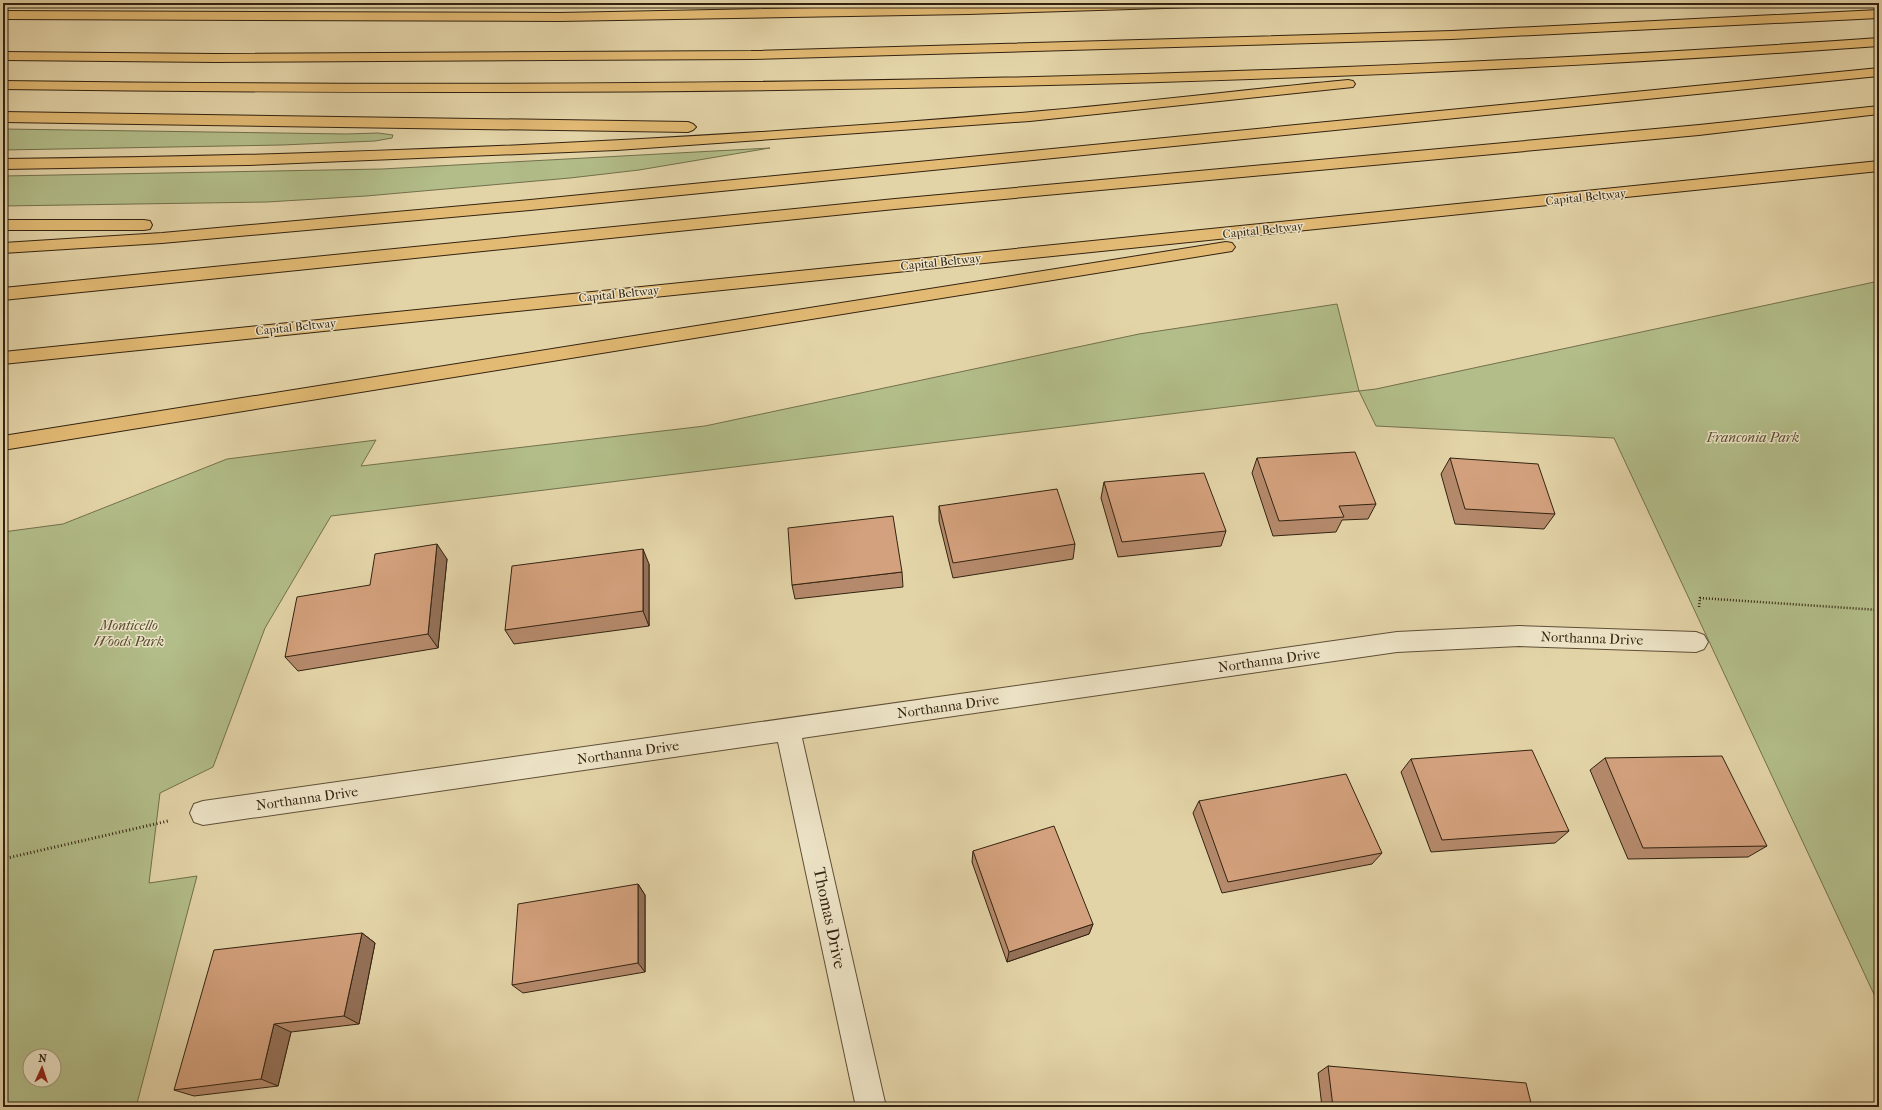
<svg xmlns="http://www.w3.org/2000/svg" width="1882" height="1110" font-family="'IM FELL French Canon',serif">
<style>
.green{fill:#b2bd89;stroke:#72704c;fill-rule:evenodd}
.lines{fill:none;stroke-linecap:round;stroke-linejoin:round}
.minor-casing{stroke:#5f4f36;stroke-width:2}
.motorway-casing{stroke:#332310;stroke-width:2}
.path-far1{stroke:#332310;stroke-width:2.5;stroke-dasharray:1 2;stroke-linecap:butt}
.path{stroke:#332310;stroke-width:3;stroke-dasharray:1 2.5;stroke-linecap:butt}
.minor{fill:#ede3c6;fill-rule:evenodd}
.motorway{fill:#e2ba74;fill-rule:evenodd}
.wall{fill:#b58a6c;stroke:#332310}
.shaded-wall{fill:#947158;stroke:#332310}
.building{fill:#d3a17d;stroke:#332310}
.labels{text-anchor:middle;stroke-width:3;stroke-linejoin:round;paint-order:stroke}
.far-street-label{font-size:12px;fill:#332310;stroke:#ede3c6}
.park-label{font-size:14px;font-style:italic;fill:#534a2e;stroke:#ede3c6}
.street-label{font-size:14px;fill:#332310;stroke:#ede3c6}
.near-street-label{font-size:17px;fill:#332310;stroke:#ede3c6}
</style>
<rect width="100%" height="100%" fill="#e3d4a8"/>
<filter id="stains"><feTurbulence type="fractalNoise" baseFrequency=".005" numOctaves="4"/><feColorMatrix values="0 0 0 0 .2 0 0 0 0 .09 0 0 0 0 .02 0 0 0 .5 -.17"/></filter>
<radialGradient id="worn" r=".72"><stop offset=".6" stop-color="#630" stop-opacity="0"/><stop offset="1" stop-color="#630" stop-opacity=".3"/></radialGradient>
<!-- green -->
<g class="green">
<path d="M 3,129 L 347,134 L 378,133 L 393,135 L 392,138 L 375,141 L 282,145 L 3,150 Z"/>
<path d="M 770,148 L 639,170 L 570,178 L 366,196 L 267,202 L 3,206 L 3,176 L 382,169 Z"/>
<path d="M 1879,281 L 1879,1005 L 1614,438 L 1376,426 L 1359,391 L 331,516 L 265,628 L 213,767 L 160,793 L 149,883 L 197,876 L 136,1107 L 3,1107 L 3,532 L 63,524 L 227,459 L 376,440 L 361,466 L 705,426 L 1139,334 L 1337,304 L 1359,391 L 1376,389 ZM 30,1056 L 54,1056 L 54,1080 L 30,1080 Z"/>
</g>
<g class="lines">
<!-- minor casing -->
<g class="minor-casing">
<path id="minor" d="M 1519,626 L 1696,632 L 1704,635 L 1708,642 L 1704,649 L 1696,652 L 1519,646 L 1397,652 L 802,738 L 886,1107 L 856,1107 L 778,742 L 203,825 L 194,822 L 190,813 L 194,804 L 203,801 L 1397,632 Z"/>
</g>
<!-- motorway casing -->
<g class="motorway-casing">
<g id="motorway">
<path d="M 1066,3 L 1204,3 L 1202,6 L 1197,7 L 968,14 L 559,21 L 3,19 L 3,11 L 559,13 Z"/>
<path d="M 1879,10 L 1879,18 L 1452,39 L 751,59 L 216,62 L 3,60 L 3,52 L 216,54 L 751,51 L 1452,31 Z"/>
<path d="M 1879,38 L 1879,46 C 1255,91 628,97 3,89 L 3,81 C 628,89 1255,82 1879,38 Z"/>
<path d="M 1879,68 L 1879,76 L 530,210 L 162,243 L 3,253 L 3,243 L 162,233 L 530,200 Z"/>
<path d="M 1348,80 L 1353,81 L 1355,84 L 1353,87 L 1030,121 L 617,150 L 248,165 L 3,169 L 3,159 C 346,156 689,141 1031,112 C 1137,103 1242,90 1348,80 Z"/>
<path d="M 1879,106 L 1879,114 L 1699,135 L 895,209 L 3,300 L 3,288 L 895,199 L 1699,125 Z"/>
<path d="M 3,112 L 688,122 L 693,124 L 696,127 L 693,130 L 688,132 L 3,122 Z"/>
<path d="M 1879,161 L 1879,171 L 3,364 L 3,352 Z"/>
<path d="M 3,220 L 144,220 L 150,221 L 152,225 L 150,229 L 144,230 L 3,230 Z"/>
<path d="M 1226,242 L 1232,243 L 1235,247 L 1232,251 L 3,450 L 3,436 Z"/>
</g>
</g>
<!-- path-far1 -->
<path class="path-far1" d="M 1699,607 L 1700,598 L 1879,610"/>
<!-- path -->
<path class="path" d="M 3,859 L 168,821"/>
<!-- minor -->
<use href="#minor" class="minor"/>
<!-- motorway -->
<use href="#motorway" class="motorway"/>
</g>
<!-- wall -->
<g class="wall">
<path d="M 1257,458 L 1376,504 L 1368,519 L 1342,520 L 1336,532 L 1273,536 L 1252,473 Z"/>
<path d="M 1450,458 L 1555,514 L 1544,529 L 1455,524 L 1441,474 Z"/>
<path d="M 1104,482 L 1226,531 L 1221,546 L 1118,557 L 1101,498 Z"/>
<path d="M 939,506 L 1075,544 L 1073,559 L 953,578 L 939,521 Z"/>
<path d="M 447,559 L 438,648 L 298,671 L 285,657 L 370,585 Z"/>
<path d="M 649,564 L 649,626 L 514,644 L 505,630 Z"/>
<path d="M 902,572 L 903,587 L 795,599 L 792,585 Z"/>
<path d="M 1605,758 L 1767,846 L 1748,857 L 1628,859 L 1590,770 Z"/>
<path d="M 1411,759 L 1569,831 L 1555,843 L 1431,852 L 1401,772 Z"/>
<path d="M 1199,801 L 1382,853 L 1372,864 L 1222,893 L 1193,813 Z"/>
<path d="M 973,851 L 1093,924 L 1089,934 L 1007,962 L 972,862 Z"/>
<path d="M 638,884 L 645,895 L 645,972 L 523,993 L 512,985 Z"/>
<path d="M 362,933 L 375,943 L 359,1024 L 291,1032 L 278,1086 L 194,1096 L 174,1090 Z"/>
<path d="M 1328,1066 L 1532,1107 L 1322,1107 L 1318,1073 Z"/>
</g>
<!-- shaded-wall -->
<g class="shaded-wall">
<path d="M 437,544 L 447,559 L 438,648 L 428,634 Z"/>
<path d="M 643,549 L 649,564 L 649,626 L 643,611 Z"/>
<path d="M 638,884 L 645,895 L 645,972 L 638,963 Z"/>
<path d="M 1093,924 L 1089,934 L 1007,962 L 1009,952 Z"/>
<path d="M 362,933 L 375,943 L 359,1024 L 344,1016 Z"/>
<path d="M 274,1024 L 291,1032 L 278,1086 L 261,1079 Z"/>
</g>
<!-- building -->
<g class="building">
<path d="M 1355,452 L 1376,504 L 1339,506 L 1344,517 L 1279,521 L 1257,458 Z"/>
<path d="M 1450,458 L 1538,464 L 1555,514 L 1465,509 Z"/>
<path d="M 1204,473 L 1226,531 L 1122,542 L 1104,482 Z"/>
<path d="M 1057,489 L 1075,544 L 953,563 L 939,506 Z"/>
<path d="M 893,516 L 902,572 L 792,585 L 788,528 Z"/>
<path d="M 437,544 L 428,634 L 285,657 L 297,597 L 370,585 L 375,554 Z"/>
<path d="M 643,549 L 643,611 L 505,630 L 512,566 Z"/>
<path d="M 1532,750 L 1569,831 L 1442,840 L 1411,759 Z"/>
<path d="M 1722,756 L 1767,846 L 1643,848 L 1605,758 Z"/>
<path d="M 1346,774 L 1382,853 L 1228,882 L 1199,801 Z"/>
<path d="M 1054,826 L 1093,924 L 1009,952 L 973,851 Z"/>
<path d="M 638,884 L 638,963 L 512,985 L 518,904 Z"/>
<path d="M 362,933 L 344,1016 L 274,1024 L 261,1079 L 174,1090 L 214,950 Z"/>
<path d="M 1328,1066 L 1526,1083 L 1532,1107 L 1333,1107 Z"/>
</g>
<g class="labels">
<!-- far-street labels -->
<g class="far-street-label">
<text transform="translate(1586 197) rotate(-6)" y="4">Capital Beltway</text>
<text transform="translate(1263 230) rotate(-6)" y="4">Capital Beltway</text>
<text transform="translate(941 262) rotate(-6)" y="4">Capital Beltway</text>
<text transform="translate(619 294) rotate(-6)" y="4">Capital Beltway</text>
<text transform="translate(296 327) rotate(-6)" y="4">Capital Beltway</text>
</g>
<!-- park labels -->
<g class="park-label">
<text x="1753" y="442">Franconia Park</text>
<text x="129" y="630">Monticello<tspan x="129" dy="16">Woods Park</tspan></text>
</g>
<!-- street labels -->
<g class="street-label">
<text transform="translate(1592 638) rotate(2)" y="5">Northanna Drive</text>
<text transform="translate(1269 660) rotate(-8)" y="5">Northanna Drive</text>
<text transform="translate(948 706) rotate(-8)" y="5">Northanna Drive</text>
<text transform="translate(628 752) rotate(-8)" y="5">Northanna Drive</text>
<text transform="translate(307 798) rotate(-8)" y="5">Northanna Drive</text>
</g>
<!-- near-street labels -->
<g class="near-street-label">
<text transform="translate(830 918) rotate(78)" y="6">Thomas Drive</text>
</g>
</g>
<!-- margin -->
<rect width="1882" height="1110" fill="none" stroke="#e3d4a8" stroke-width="16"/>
<rect x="4" y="4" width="1874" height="1102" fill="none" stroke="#332310" stroke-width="2"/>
<rect x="8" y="8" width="1866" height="1094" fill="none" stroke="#332310"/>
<!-- north arrow -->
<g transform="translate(42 1068) rotate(3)"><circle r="19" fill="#ede3c6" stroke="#a3967d"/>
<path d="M0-3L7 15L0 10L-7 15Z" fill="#8f2418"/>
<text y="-6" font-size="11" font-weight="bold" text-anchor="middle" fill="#332310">N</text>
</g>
<rect width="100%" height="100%" filter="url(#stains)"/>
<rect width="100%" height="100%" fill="url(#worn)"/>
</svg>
